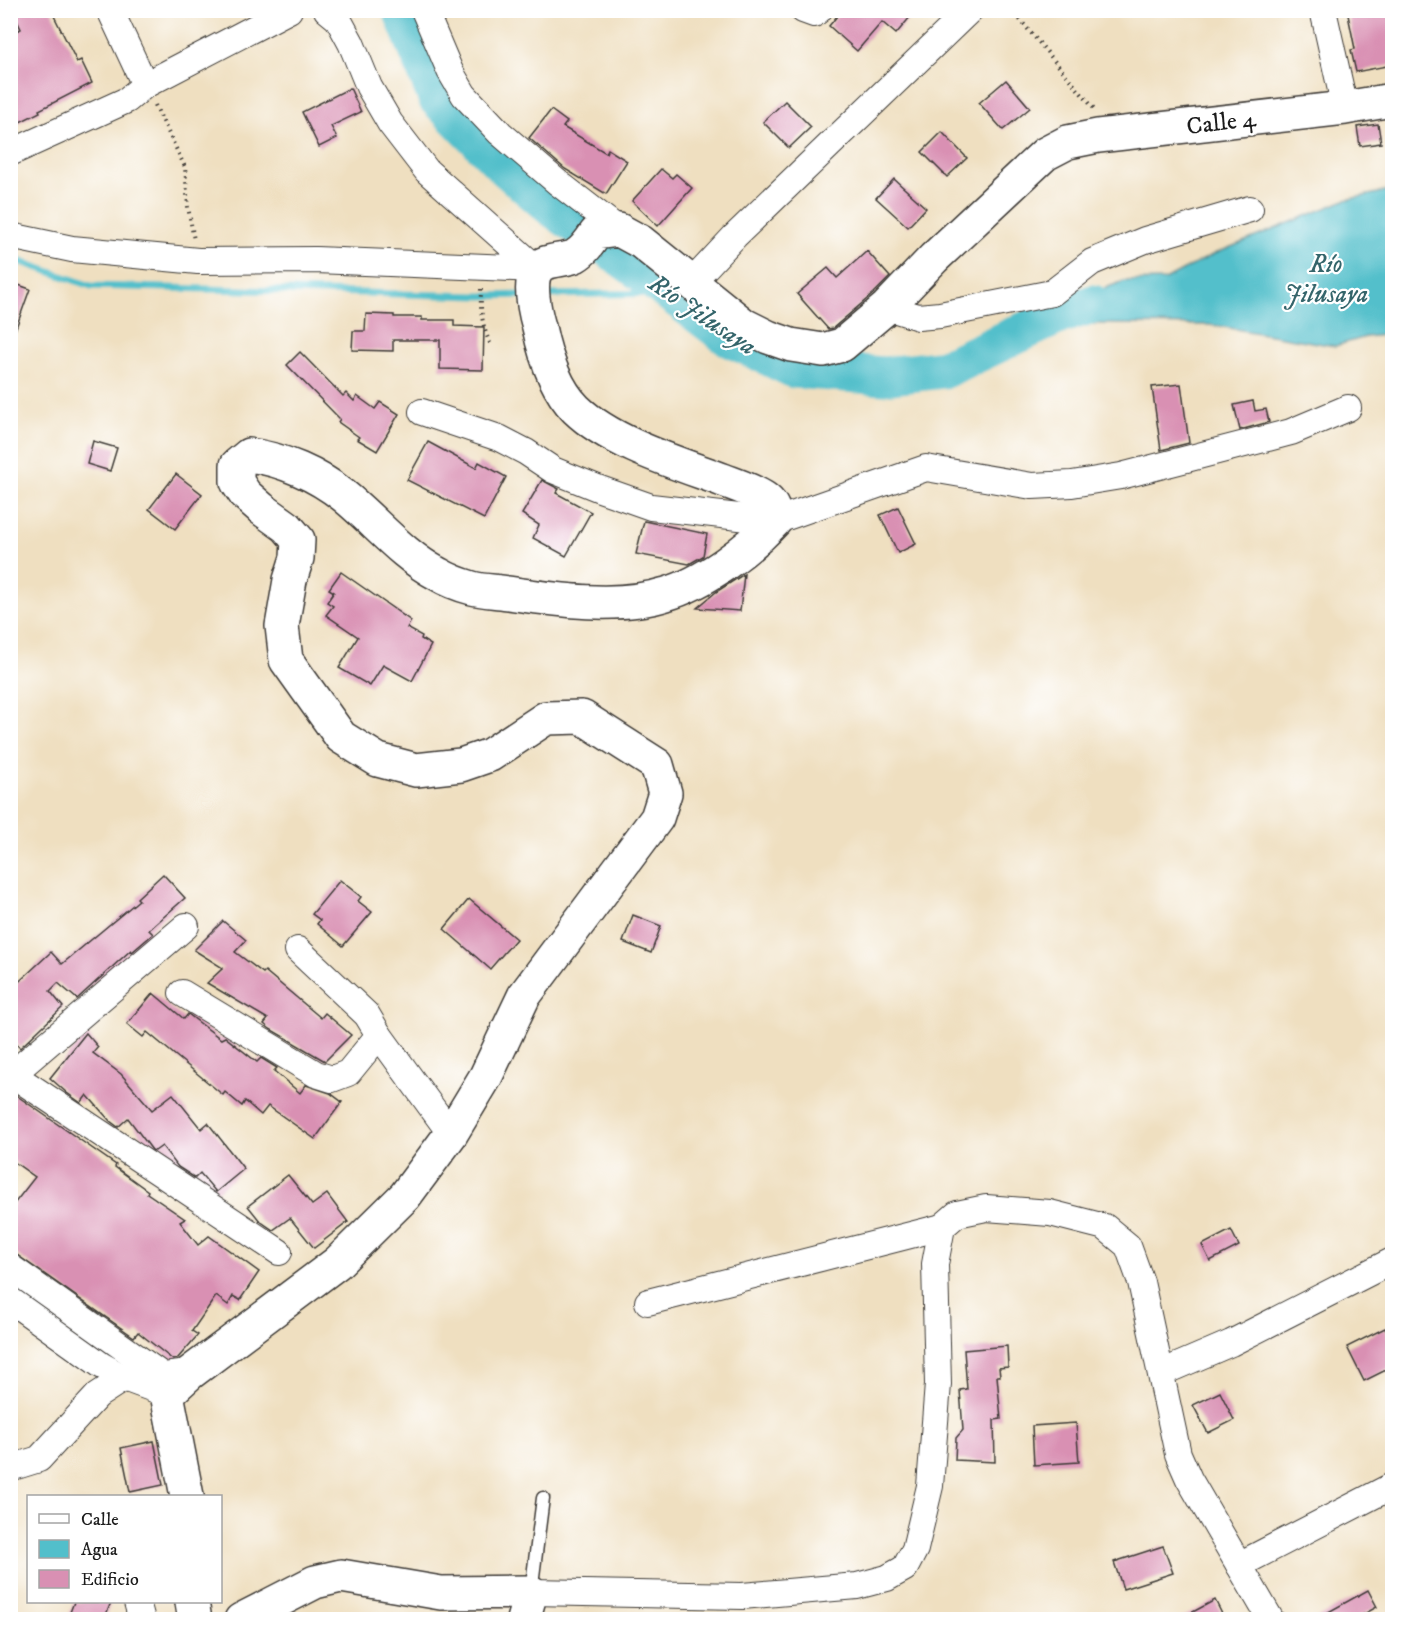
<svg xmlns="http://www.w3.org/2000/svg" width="1403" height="1630" font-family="'IM FELL DW Pica',serif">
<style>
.water{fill:#52bfcb;stroke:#376e74;stroke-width:1.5}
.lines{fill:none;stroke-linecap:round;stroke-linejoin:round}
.stream{stroke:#52bfcb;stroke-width:7}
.river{stroke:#52bfcb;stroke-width:39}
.building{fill:#d990b3}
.lane-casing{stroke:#3c3935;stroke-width:15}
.street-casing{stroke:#3c3935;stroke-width:28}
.secondary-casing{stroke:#3c3935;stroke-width:36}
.path{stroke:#3c3935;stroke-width:4;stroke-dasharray:1.5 4.5;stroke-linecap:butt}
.lane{stroke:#fff;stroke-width:12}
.street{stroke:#fff;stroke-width:26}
.secondary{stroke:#fff;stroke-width:33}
.labels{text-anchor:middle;stroke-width:4.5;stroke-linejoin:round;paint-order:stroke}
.street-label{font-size:24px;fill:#1c1c1c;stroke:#fff}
.water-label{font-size:26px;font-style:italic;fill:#34656b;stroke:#fff}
</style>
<rect width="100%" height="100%" fill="#fff"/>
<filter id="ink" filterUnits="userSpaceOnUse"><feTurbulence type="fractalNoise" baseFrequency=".0167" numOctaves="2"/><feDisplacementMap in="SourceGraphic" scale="12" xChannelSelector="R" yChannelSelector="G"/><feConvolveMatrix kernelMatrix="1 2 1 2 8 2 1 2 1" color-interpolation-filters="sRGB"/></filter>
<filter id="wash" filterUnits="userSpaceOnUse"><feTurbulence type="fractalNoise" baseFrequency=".008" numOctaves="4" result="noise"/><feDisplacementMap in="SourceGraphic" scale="24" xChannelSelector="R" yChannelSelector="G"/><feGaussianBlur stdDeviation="1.35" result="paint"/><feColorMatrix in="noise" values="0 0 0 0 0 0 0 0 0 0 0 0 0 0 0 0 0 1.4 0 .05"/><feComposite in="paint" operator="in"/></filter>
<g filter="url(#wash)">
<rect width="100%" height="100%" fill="#efdfc0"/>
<!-- water -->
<path class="water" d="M 1392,190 L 1392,334 L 1366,337 L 1335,346 L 1212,325 L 1012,323 L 1124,281 L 1165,280 L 1214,254 L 1345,200 Z"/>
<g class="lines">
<!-- stream -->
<g class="stream">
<path d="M 10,258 L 91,286 L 480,296 L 525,295"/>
<path d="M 542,295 L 670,293"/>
</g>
<!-- river -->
<path class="river" d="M 402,10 L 437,98 L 506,168 L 550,206 L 670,293 L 728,337 L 794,369 L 884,376 L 944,369 L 1059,315 L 1093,304"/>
</g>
<g id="blocks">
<!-- building -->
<g class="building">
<path d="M 12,10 L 51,10 L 77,62 L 81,60 L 92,83 L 39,110 L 40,112 L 16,124 L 10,113 L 10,34 L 21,29 Z"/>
<path d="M 842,10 L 916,10 L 896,34 L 882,22 L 857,51 L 829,26 Z"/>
<path d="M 1347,10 L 1392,10 L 1392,65 L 1356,72 L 1351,50 L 1355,49 Z"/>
<path d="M 1006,80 L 1030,108 L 1003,130 L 979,103 Z"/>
<path d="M 350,88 L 361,112 L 331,126 L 337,138 L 319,147 L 302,112 Z"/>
<path d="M 785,101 L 811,127 L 789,148 L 763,122 Z"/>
<path d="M 551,110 L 567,122 L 563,127 L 606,153 L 608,149 L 627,161 L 606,194 L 565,169 L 529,138 Z"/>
<path d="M 1378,124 L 1381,143 L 1360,146 L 1357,127 Z"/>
<path d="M 942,132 L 967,158 L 947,177 L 922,152 Z"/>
<path d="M 661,169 L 672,178 L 676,174 L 692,188 L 658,226 L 632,201 Z"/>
<path d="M 894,179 L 926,208 L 908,227 L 876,198 Z"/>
<path d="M 867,251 L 890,277 L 874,293 L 833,328 L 828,329 L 797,294 L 828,268 L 837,278 Z"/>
<path d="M 10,282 L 30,289 L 13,336 L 10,336 Z"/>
<path d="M 366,314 L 394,315 L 394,317 L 422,317 L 422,320 L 454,320 L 454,326 L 484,327 L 483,370 L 440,369 L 440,340 L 393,340 L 393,351 L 352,350 L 353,331 L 365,331 Z"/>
<path d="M 300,352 L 343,396 L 346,393 L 354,401 L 357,396 L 375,409 L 380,402 L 399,414 L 377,451 L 357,439 L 359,437 L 338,422 L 340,419 L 287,365 Z"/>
<path d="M 1181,384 L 1189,443 L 1161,450 L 1152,387 Z"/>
<path d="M 1253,401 L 1255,411 L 1266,409 L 1269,422 L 1240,430 L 1234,405 Z"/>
<path d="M 93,441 L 117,448 L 110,471 L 87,464 Z"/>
<path d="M 428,442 L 476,468 L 479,462 L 506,477 L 484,519 L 407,480 Z"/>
<path d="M 176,474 L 202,494 L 175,529 L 149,509 Z"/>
<path d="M 542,480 L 559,489 L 556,493 L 591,512 L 566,556 L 533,538 L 539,525 L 522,514 Z"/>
<path d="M 898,507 L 916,544 L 898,553 L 880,515 Z"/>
<path d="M 644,521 L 707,534 L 703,556 L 689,564 L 636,554 Z"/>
<path d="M 341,572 L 411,621 L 407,628 L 422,636 L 421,639 L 431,645 L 412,681 L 383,665 L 370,686 L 339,668 L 358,637 L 326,615 L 333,606 L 327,602 L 334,592 L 329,589 Z"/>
<path d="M 744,574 L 740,611 L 697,608 L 716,592 Z"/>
<path d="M 163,874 L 185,898 L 149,930 L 153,934 L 132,952 L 131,950 L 77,999 L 58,983 L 50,991 L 63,1007 L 20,1048 L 10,1038 L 10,990 L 51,952 L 62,964 L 139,900 L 137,898 Z"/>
<path d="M 340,880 L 361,897 L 358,901 L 372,912 L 343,946 L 317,924 L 320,920 L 312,914 Z"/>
<path d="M 469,899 L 516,939 L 490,969 L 444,929 Z"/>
<path d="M 633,915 L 661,926 L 651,953 L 623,942 Z"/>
<path d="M 223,921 L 246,940 L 235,952 L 263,973 L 265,971 L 321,1018 L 325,1013 L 351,1035 L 325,1061 L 270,1029 L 264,1024 L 268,1019 L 207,983 L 223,968 L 194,950 Z"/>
<path d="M 153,993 L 184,1019 L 188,1014 L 221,1039 L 225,1037 L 257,1062 L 261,1058 L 277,1068 L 274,1071 L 300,1093 L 306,1085 L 330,1093 L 342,1102 L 315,1139 L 268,1106 L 261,1115 L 245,1101 L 242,1106 L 225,1092 L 223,1095 L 147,1032 L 143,1037 L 127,1024 Z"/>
<path d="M 86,1033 L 98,1047 L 93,1053 L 121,1074 L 152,1110 L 173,1094 L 201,1129 L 208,1123 L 244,1169 L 216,1192 L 200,1173 L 195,1178 L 178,1167 L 162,1146 L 155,1151 L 152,1150 L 128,1118 L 118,1127 L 110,1121 L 87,1095 L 81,1103 L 67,1093 L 50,1078 Z"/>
<path d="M 10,1091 L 116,1165 L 115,1167 L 148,1191 L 147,1193 L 185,1219 L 180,1222 L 198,1245 L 209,1236 L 259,1272 L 240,1300 L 233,1296 L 228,1305 L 216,1296 L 192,1331 L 198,1335 L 177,1359 L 173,1360 L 138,1332 L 134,1337 L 10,1250 L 10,1209 L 35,1177 L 10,1159 Z"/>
<path d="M 288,1175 L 312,1205 L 327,1194 L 348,1222 L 314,1248 L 290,1218 L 273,1230 L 260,1221 L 248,1206 Z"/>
<path d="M 1231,1230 L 1239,1246 L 1210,1261 L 1202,1245 Z"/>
<path d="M 1385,1328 L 1392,1343 L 1392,1367 L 1364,1381 L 1347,1347 Z"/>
<path d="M 1007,1346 L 1008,1367 L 999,1368 L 1000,1376 L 997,1376 L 1001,1419 L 994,1420 L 995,1462 L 955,1460 L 956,1438 L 963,1430 L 960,1390 L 967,1389 L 964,1350 Z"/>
<path d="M 1220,1392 L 1234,1420 L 1208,1433 L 1193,1405 Z"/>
<path d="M 1076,1423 L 1079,1462 L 1034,1465 L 1032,1426 Z"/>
<path d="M 154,1441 L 163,1485 L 130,1492 L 121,1448 Z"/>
<path d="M 1163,1546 L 1173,1573 L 1123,1589 L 1114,1562 Z"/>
<path d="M 1368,1590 L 1377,1607 L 1353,1620 L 1314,1620 Z"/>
<path d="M 1215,1600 L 1225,1620 L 1178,1620 Z"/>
<path d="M 74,1602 L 111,1602 L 104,1620 L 67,1620 Z"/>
</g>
</g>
</g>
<g filter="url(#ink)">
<use href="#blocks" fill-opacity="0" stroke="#3c3935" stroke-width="1.5"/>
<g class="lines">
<!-- lane casing -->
<g class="lane-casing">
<path id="lane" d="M 531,1592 L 543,1498"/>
</g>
<!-- street casing -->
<g class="street-casing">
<g id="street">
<path d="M 110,10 L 145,85"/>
<path d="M 327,10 L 338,19 L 351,43 L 369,87 L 390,123 L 427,171 L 537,269"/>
<path d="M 424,10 L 450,71 L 464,95 L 500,133 L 557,182 L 619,230"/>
<path d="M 803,10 L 814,14 L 819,10"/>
<path d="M 1323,10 L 1345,108"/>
<path d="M 10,153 L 127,100 L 145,85 L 289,10"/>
<path d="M 10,236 L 72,249 L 198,261 L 316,260 L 537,269"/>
<path d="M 691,283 L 735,236 L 970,10"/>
<path d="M 887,307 L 918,317 L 940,315 L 1052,293 L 1092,262 L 1145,240 L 1250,209"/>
<path d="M 422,412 L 499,438 L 526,452 L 553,470 L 600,489 L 651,507 L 775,521 L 926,468 L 1032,486 L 1072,484 L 1121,476 L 1291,432 L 1348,408"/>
<path d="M 298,950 L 367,1015 L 379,1035 L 451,1134"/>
<path d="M 182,993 L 316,1074 L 332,1079 L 348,1073 L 379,1035"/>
<path d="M 13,1075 L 279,1252"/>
<path d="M 10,1076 L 186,926"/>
<path d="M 10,1267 L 163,1376 L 190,1373"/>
<path d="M 10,1300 L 101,1365 L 124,1378 L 167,1394"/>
<path d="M 648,1302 L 942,1227"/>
<path d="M 1161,1373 L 1231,1343 L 1392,1261"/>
<path d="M 10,1468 L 39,1459 L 98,1395 L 124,1378"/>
<path d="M 1239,1565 L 1392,1486"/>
<path d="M 531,1592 L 742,1596 L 857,1586 L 887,1578 L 905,1568 L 915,1549 L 930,1486 L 938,1384 L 935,1264 L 942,1227 L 957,1214 L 986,1208 L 1050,1213 L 1105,1227 L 1128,1246 L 1141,1282 L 1178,1454 L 1189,1479 L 1271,1620"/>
<path d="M 137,1602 L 142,1620"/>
</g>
</g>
<!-- secondary casing -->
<g class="secondary-casing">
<g id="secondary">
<path d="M 187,1496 L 167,1394 L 190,1373 L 337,1263 L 405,1196 L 451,1134 L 486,1076 L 524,996 L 657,818 L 665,793 L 657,765 L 582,717 L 546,718 L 490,755 L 461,765 L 416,770 L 378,760 L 341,737 L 286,660 L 282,626 L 290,580 L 297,558 L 298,540 L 287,527 L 262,509 L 245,494 L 237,482 L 237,465 L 249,455 C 282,459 318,475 344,496 C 375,521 402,555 438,574 C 448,580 461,585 472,588 C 483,591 496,591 508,593 C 556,600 619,609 666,594 C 704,583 748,550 775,521 C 775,511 773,504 764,498 C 752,490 736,485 723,480 C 677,463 611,443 576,409 C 555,388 545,356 539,327 C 535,313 528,283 537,269 C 543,259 565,261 575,256 C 584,251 590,242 596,233 L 619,230 L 641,242 L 744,325 L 768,337 L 791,345 L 823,350 L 842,345 L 887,307 L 934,258 L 1045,154 L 1068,142 L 1098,136 L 1345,108 L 1392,100"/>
<path d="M 192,1602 L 195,1620"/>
<path d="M 241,1620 L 315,1582 L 341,1576 L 441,1593 L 531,1592 L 523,1620"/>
</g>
</g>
<!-- path -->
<g class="path">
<path d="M 1012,10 L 1096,111"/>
<path d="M 155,105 L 185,167 L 188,207 L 194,240"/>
<path d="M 481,289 C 480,310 482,328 492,347"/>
</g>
<!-- lane -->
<use href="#lane" class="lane"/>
<!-- street -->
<use href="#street" class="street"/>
<!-- secondary -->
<use href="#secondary" class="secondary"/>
</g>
</g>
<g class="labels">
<!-- street labels -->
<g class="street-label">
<text transform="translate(1221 122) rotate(-7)" y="8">Calle 4</text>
</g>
<!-- water labels -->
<g class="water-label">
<text x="1326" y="272">Río<tspan x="1326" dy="30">Jilusaya</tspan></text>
<text transform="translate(703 314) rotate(34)" y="9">Río Jilusaya</text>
</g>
</g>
<!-- margin -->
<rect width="1403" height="1630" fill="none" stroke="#fff" stroke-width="36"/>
<!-- legend -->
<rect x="27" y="1495" width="195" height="108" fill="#ffffff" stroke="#a4a4a4" stroke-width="1.5"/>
<rect x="39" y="1514" width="30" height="9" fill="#ffffff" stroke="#a4a4a4" stroke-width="1.5"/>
<text x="81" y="1525" font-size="18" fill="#1c1c1c">Calle</text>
<rect x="39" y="1540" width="30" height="18" fill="#52bfcb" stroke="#a4a4a4" stroke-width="1.5"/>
<text x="81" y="1555" font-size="18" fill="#1c1c1c">Agua</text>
<rect x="39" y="1570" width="30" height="18" fill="#d990b3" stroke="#a4a4a4" stroke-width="1.5"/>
<text x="81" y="1585" font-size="18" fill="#1c1c1c">Edificio</text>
</svg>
